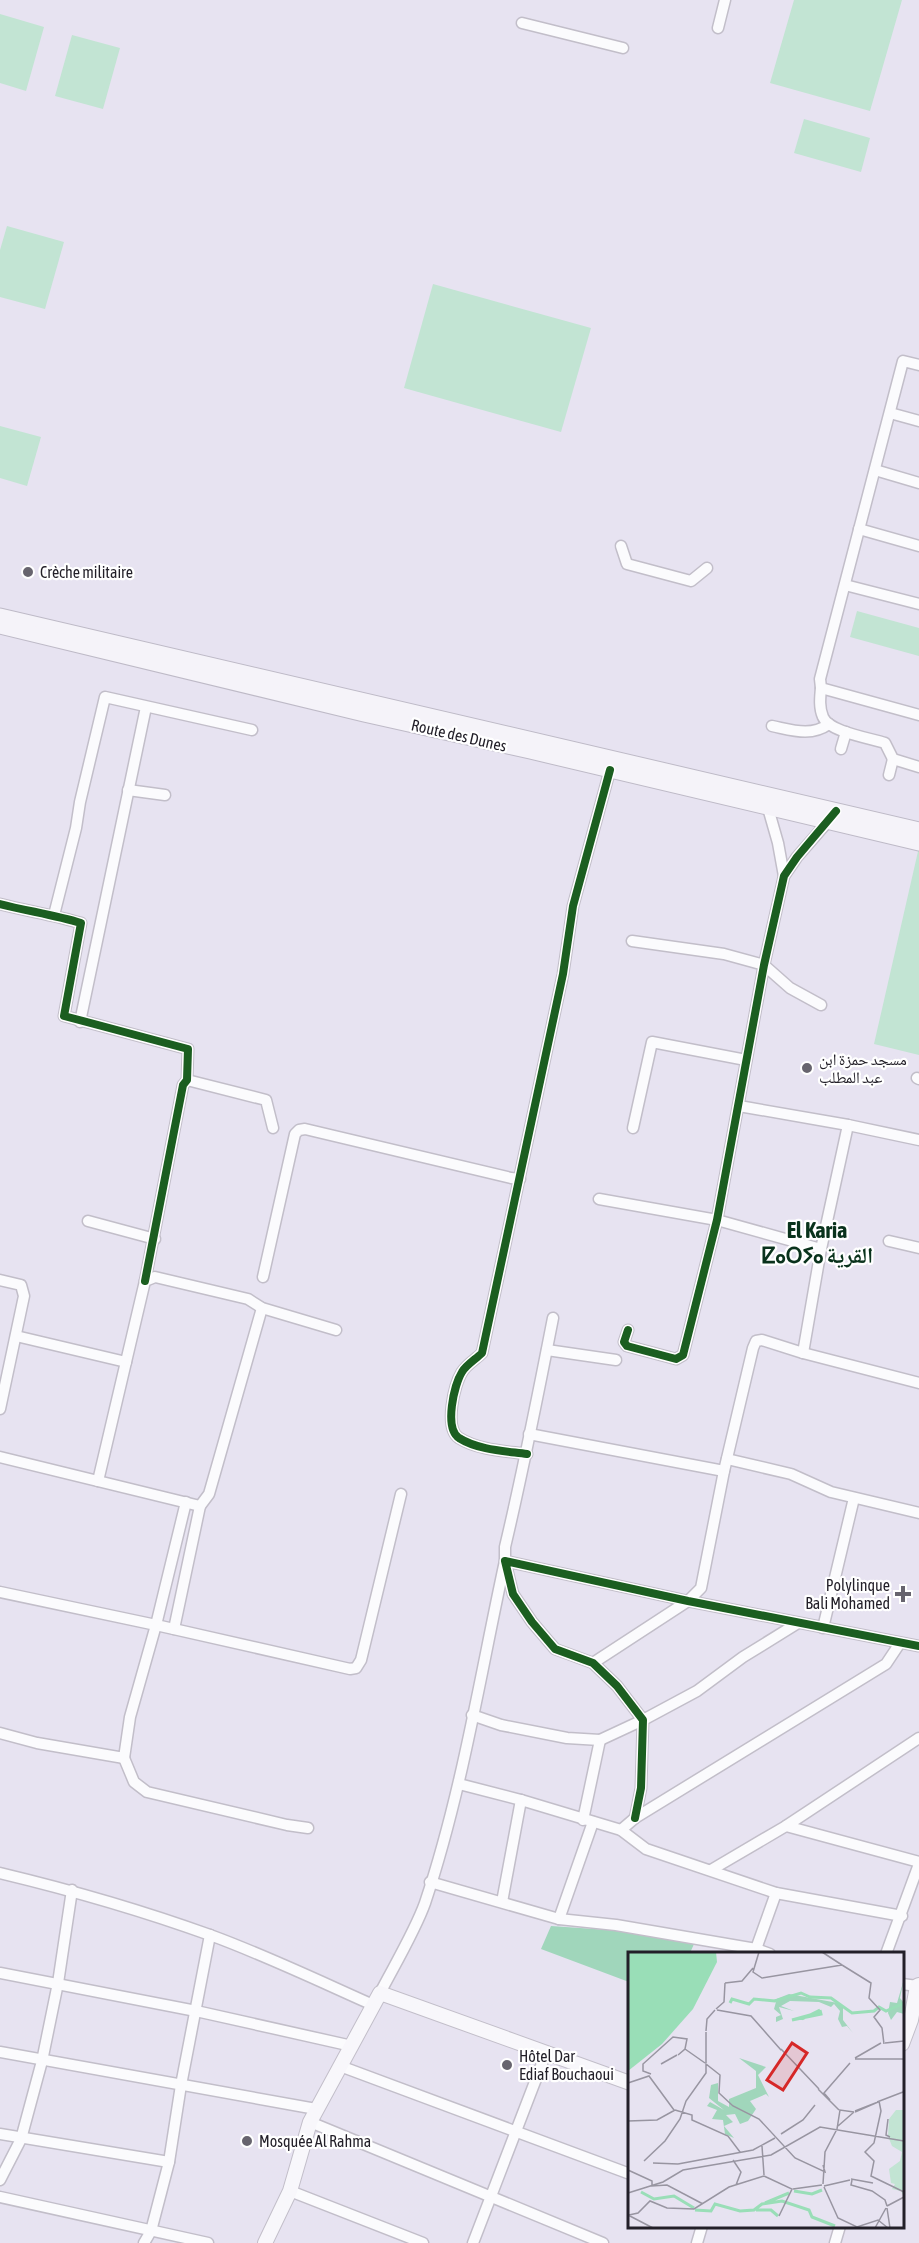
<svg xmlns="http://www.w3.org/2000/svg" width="919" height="2243" font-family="'Asap Condensed','Noto Naskh Arabic','Noto Sans Tifinagh',sans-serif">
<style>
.green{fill:#c2e4d3}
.forest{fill:#a0d6bb}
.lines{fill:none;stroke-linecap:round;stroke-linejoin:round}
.street-casing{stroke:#c2bec9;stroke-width:13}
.secondary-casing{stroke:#c2bec9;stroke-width:16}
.primary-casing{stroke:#bebac7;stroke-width:17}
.street{stroke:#fbfbfd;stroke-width:10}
.secondary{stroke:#f8f7fb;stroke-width:14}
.primary{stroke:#f5f3f9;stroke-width:15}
.cycleway-casing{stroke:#fff;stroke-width:11}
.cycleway{stroke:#1b5e20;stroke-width:8}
.poi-dot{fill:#67646e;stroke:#fff;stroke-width:2}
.labels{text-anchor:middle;stroke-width:4.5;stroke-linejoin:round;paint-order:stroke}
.poi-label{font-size:16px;fill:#221f28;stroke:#fff;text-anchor:start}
.street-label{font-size:16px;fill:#221f28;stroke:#fff}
.district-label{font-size:22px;font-weight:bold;fill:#09321c;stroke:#fff}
.inset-river{fill:none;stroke:#99deb7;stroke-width:3}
.inset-road{fill:none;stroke:#9895a1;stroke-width:1.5}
.view{fill:#d62828;fill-opacity:0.15;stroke:#d62828;stroke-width:3}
.inset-edge{fill:none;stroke:#221f28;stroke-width:3}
</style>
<rect width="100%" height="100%" fill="#e7e3f1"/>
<!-- green -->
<g class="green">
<path d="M 794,0 L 902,0 L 870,111 L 770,83 Z"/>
<path d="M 0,14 L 44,27 L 26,91 L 0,83 Z"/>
<path d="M 72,35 L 120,48 L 103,109 L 55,96 Z"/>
<path d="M 804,119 L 870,138 L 861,172 L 794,153 Z"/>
<path d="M 7,226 L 64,242 L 45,309 L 0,297 L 0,250 Z"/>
<path d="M 433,284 L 591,328 L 561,432 L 404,388 Z"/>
<path d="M 0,426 L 41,437 L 27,486 L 0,478 Z"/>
<path d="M 857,611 L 919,628 L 919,656 L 850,637 Z"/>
<path d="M 919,847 L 919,1055 L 874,1044 Z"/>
</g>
<!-- forest -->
<path class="forest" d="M 551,1926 L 623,1931 L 694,1944 L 690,1953 L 630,1954 L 629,1982 L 541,1949 Z"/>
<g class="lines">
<!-- street casing -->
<g class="street-casing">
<g id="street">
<path d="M 522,23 L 623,48"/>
<path d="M 718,28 L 725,0"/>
<path d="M 919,365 L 903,361 L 820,679 L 821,688 L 919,715"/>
<path d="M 890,413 L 919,421"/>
<path d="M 875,470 L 919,483"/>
<path d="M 859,529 L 919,546"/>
<path d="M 621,546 L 627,564 L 691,581 L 707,568"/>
<path d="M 845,585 L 919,604"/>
<path d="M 821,688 C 820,698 819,708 823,717 C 829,732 870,738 885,743 L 893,759 L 919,767"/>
<path d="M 772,726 C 792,730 811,737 829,724"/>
<path d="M 841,749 L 846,732"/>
<path d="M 889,775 L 893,759"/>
<path d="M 128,790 L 165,795"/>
<path d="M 768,808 L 778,843 L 784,876"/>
<path d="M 0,904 C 27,911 55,915 81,923 L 64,1016 L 188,1049 L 187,1080 L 183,1085 L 145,1281"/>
<path d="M 54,915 L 76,828 L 80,802 L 105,697 L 252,730"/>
<path d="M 632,941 L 724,954 L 764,965 L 790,988 L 821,1005"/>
<path d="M 80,1022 L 146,707"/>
<path d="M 917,1078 L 919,1079"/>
<path d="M 187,1080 L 266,1100 L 273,1128"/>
<path d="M 739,1106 L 848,1125 L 919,1140"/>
<path d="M 633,1128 L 652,1042 L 746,1060"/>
<path d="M 599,1199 L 717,1220 L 821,1249"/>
<path d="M 88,1221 L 155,1239"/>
<path d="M 889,1241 L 919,1248"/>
<path d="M 263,1277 L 295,1134 L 299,1130 L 305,1129 L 511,1178 L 520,1179"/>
<path d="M 0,1280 L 21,1285 L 24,1296 L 0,1409"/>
<path d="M 628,1330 L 624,1342 L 627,1346 L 676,1359 L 683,1355 L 717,1220 L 764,965 L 784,876 L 797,857 L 831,818"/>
<path d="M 16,1336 L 126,1362"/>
<path d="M 547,1350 L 616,1360"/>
<path d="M 803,1353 L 821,1249 L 848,1125"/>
<path d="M 529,1434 L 724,1471"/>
<path d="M 527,1454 C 505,1451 478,1450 459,1438 C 444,1428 454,1385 462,1372 C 466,1365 476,1359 482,1353 L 563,974 L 573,906 L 610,770"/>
<path d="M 0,1457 L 200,1506 L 209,1494 L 262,1308"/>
<path d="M 727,1459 L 791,1474 L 831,1492 L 919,1513"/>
<path d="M 98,1481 L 145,1281 L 155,1277 L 248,1299 L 262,1308 L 336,1330"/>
<path d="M 186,1502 L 156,1625 L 350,1669 L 356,1668 L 361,1660 L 401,1494"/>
<path d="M 0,1592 L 156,1625 L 130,1717 L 124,1758 L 37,1743 L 0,1733"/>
<path d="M 823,1628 L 854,1498"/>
<path d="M 174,1629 L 200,1506"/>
<path d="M 593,1663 L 688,1601 L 701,1588 L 724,1471 L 753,1348 L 756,1341 L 762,1340 L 803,1353 L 919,1383"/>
<path d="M 472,1715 L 501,1725 L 567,1738 L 600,1740 L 643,1720 L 697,1691 L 743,1657 L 798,1623"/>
<path d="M 124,1758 L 134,1782 L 147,1792 L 287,1825 L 308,1828"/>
<path d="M 459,1784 L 521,1800 L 621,1830 L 646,1849 L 776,1893 L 902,1916"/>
<path d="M 635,1818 L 641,1788 L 643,1720 L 617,1686 L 593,1663 L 555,1649 L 532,1622 L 513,1594 L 505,1561 L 688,1601 L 919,1646"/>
<path d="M 583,1820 L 600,1740"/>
<path d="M 786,1826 L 919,1862"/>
<path d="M 621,1830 L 635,1818 L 886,1664 L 900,1643"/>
<path d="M 711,1870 L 786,1826 L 919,1738"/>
<path d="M 0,1873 C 71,1890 141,1910 210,1935 C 265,1955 319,1981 373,2005"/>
<path d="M 430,1882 L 559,1919 L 616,1925 L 756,1949 L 770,1954"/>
<path d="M 502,1902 L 521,1800"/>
<path d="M 559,1919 L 593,1822"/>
<path d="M 756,1949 L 776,1893"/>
<path d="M 886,1954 L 919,1864"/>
<path d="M 0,1973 L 196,2011 L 352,2046"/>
<path d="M 902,1984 L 917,1986"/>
<path d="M 380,1993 C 394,1966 415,1931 425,1903 C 462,1792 480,1676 505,1561 L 505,1547 C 523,1471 538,1395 553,1318"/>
<path d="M 0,2052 L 316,2109"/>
<path d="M 340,2066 L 630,2174"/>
<path d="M 310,2122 L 603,2243"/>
<path d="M 0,2134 L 169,2162"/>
<path d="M 0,2180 L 21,2139 L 42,2061 L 58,1983 L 72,1890"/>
<path d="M 290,2191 L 423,2243"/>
<path d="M 0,2197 L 208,2243"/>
<path d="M 144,2243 L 151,2231 L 169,2162 L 181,2085 L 210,1935"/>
<path d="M 473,2243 L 546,2053"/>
<path d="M 697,2243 L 702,2226"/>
<path d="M 835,2243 L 840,2226"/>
</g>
</g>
<!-- secondary casing -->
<g class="secondary-casing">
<g id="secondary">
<path d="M 902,2044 L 911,2020 L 917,1986 L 919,1985"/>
<path d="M 265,2243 L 290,2191 L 310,2122 L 380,1993 L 630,2083"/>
</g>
</g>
<!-- primary casing -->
<g class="primary-casing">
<g id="primary">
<path d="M 0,616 L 919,830"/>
<path d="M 0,626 L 364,714 L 530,751 L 919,843"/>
</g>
</g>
<!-- street -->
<use href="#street" class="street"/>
<!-- secondary -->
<use href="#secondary" class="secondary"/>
<!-- primary -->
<use href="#primary" class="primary"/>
<!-- cycleway casing -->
<g class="cycleway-casing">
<g id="cycleway">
<path d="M 0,904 C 27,911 55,915 81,923 L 64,1016 L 188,1049 L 187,1080 L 183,1085 L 145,1281"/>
<path d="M 628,1330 L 624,1342 L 627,1346 L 676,1359 L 683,1355 L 717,1220 L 764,965 L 784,876 L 797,857 L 836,811"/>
<path d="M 527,1454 C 505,1451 478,1450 459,1438 C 444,1428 454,1385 462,1372 C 466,1365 476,1359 482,1353 L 563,974 L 573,906 L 610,770"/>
<path d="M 635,1818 L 641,1788 L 643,1720 L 617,1686 L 593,1663 L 555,1649 L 532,1622 L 513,1594 L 505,1561 L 688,1601 L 919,1646"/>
</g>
</g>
<!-- cycleway -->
<use href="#cycleway" class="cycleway"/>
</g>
<!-- markers -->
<g class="poi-dot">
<circle cx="28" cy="572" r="6"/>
<circle cx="807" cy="1068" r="6"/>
<path d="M900 1585h6v6h6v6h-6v6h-6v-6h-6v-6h6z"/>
<circle cx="507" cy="2065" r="6"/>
<circle cx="247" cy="2141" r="6"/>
</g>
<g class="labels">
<!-- poi labels -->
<g class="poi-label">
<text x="40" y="578">Crèche militaire</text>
<text x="819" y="1065">مسجد حمزة ابن<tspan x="819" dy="18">عبد المطلب</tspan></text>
<text x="890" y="1591" text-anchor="end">Polylinque<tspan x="890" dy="18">Bali Mohamed</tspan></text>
<text x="519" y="2062">Hôtel Dar<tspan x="519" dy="18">Ediaf Bouchaoui</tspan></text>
<text x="259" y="2147">Mosquée Al Rahma</text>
</g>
<!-- street labels -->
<g class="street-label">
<text transform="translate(459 735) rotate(13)" y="6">Route des Dunes</text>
</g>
<!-- district labels -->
<g class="district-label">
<text x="817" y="1238">El Karia<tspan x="817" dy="25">ⵇⴰⵔⵢⴰ القرية</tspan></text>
</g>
</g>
<!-- overview -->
<g transform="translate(628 1952)">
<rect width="276" height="276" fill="#e7e3f1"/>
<path d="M 268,158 L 276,158 L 276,245 L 273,239 L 264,237 L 267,232 L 263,231 L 261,217 L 272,209 L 274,200 L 264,194 L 260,184 L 261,167 Z" fill="#c2e4d3"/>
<path d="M 276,27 L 272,46 L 276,51 L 264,57 L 276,52 L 276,62 L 269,60 L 263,68 L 260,61 L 262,50 L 269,51 ZM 161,42 L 210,51 L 215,55 L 215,68 L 225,81 L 219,74 L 214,75 L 210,67 L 212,59 L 206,52 L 203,55 L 191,50 L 162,49 L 153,54 L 166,59 L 151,55 L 155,67 L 148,70 L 148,65 L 153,63 L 146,57 L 148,50 L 143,49 ZM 111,106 L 138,115 L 130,123 L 141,145 L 138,142 L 122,149 L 128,157 L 120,169 L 112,172 L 107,162 L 98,163 L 105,170 L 96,174 L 106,186 L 97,182 L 95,168 L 84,167 L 89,158 L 79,154 L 82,150 L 96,158 L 81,146 L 83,133 L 90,131 L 90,149 L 101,155 L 101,147 L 128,136 L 128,119 Z" fill="#a0d6bb"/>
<path d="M 0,0 L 88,0 L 89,10 L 65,57 L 34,92 L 0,119 Z" fill="#99deb7"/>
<path class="inset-river" d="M 102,51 L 104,47 L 121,52 L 126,47 L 147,49 L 173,41 L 182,45 L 203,46 L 224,61 L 246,59 L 251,55 L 258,59 L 276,51M 174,67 L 192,58M 164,68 L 193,62 L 192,58M 164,68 L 193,60M 166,239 L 184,242 L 194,238M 13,240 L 26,247 L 46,244 L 66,256M 137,251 L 161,241M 67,258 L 83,259 L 87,252 L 112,259 L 126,258 L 134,252 L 154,249 L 181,258 L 184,265 L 207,274M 128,258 L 143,258 L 150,264"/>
<path class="inset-road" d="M 131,0 L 125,20 L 134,26 L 214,13M 194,0 L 214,13M 214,13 L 243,31 L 241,46 L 252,58 L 246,65 L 254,76 L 256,92M 97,31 L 114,29 L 125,16M 88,57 L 96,50 L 97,31M 89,58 L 123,64 L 153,98M 78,79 L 79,67 L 87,58M 257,91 L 276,89M 57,97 L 77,111M 153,97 L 173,118M 227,106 L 253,91M 227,107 L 276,107M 78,111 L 78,80M 33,112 L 49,103M 173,118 L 191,137M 23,122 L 15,119 L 15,112 L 45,85 L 59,87 L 57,97 L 50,103M 0,131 L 21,124 L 46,158M 190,137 L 211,158M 202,148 L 196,141 L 222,111M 251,149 L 253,159 L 246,191 L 237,200 L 246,209 L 243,224 L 276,240M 249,150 L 275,140M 47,158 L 64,163 L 64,168 L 100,184 L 112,200M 227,159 L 250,150 L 227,160M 260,167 L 258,183 L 262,185M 0,169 L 29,168 L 47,158M 210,174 L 226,160M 153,182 L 175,168 L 187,153M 134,194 L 136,223M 105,208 L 113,220 L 108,233M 16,209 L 37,189 L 52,167 L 58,149 L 78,121 L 78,112 L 92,123 L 91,141 L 105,154 L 131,167 L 167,206 L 197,220 L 195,213M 25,211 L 50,212M 50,212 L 125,198 L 147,186M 0,218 L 24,229 L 24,234 L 39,233 L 75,252M 136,224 L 164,237 L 151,264M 223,227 L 245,231M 224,228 L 223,233 L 244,239 L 257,248 L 259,254M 195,232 L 197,200 L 209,177 L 212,158 L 226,160M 196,234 L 222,228M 196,235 L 210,266 L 229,275 L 250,268 L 260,276M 165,237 L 194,233M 0,241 L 35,230 L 55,218 L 143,203 L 192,175 L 276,189M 259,254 L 276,245M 259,256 L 262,276M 0,263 L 25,276M 1,263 L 10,261 L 22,249 L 39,256 L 66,257 L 101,235 L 136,224M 247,276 L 258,256"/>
<path class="view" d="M 164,91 L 179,101 L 155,138 L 139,128 Z"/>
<rect width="276" height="276" class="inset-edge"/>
</g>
</svg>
